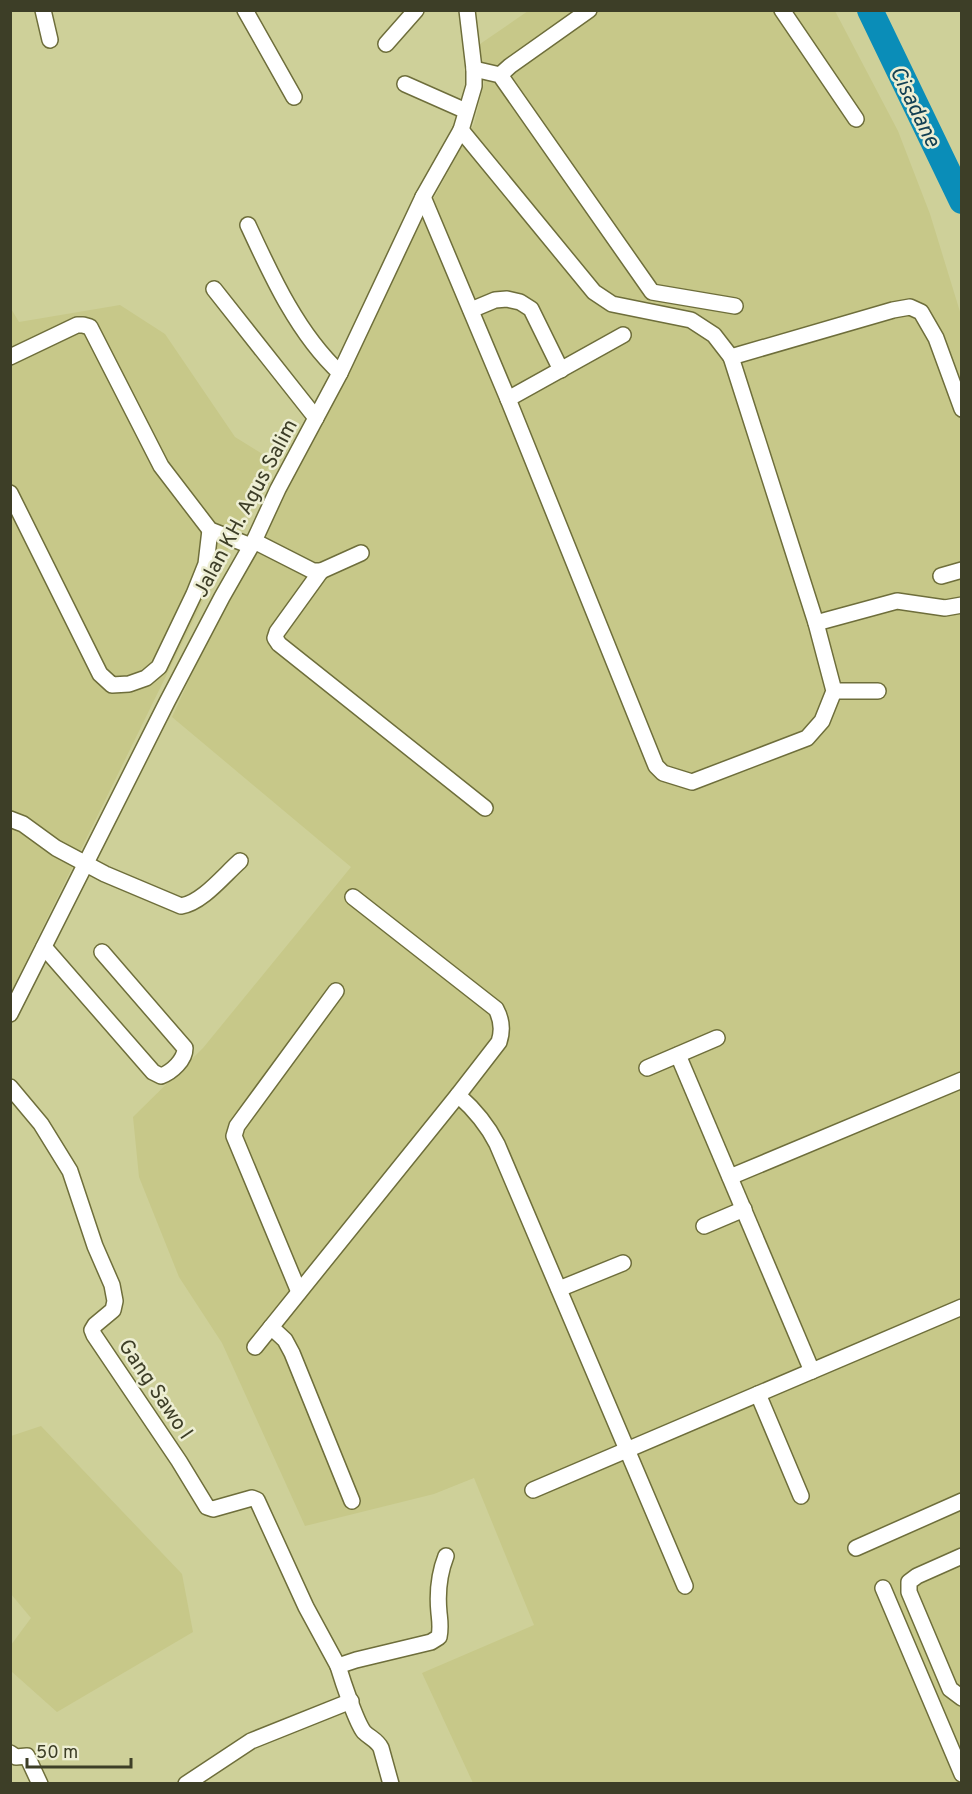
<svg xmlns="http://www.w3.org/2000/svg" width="972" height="1794" font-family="Overpass,sans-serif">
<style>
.built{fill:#c7c889}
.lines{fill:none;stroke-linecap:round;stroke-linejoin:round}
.river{stroke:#0a8db8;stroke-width:26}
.minor-casing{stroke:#6e6e3b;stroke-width:18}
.minor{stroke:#fff;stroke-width:15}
.labels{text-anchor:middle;stroke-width:5;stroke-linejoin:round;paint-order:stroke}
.street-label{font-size:21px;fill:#3d3e27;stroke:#edeed3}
.water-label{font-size:22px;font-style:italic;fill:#134154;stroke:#edeed3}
</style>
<rect width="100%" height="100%" fill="#ced099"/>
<!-- built -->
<g class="built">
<path d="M 528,11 L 835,11 L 898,131 L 930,214 L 961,315 L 961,1783 L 473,1783 L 422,1673 L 534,1625 L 474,1478 L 434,1494 L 305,1526 L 222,1343 L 179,1277 L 139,1177 L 133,1117 L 203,1048 L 351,867 L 172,717 L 287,469 L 474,124 L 486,75 L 478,70 L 480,44 Z"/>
<path d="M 120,305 L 165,334 L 235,437 L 272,460 L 11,992 L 10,307 L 19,322 Z"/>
<path d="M 41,1426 L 182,1574 L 193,1632 L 57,1712 L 11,1671 L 11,1645 L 31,1618 L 11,1594 L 11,1436 Z"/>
</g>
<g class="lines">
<!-- river -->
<path class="river" d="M 870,10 L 962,201"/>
<!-- minor casing -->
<g class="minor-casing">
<g id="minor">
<path d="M 43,10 L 50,40"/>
<path d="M 245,10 L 294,97"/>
<path d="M 782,10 L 856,119"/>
<path d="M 386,44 L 416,10"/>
<path d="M 474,69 L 500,75 L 652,292 L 735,306"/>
<path d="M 500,75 L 510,66 L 589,10"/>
<path d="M 405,84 L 466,111"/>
<path d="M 461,130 L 594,292 L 612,304 L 691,320 L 714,335 L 731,357 L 893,310 L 910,307 L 921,312 L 936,338 L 962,409"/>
<path d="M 423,197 L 508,399 L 656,766 L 663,773 L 692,782 L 807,738 L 822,721 L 834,691 L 816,623 L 731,357"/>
<path d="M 248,225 C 272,277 298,334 340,373"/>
<path d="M 214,289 L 316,418"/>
<path d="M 471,310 L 495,300 L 507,299 L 520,302 L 531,309 L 561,370"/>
<path d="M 10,357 L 77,325 L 83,325 L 90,327 L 161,466 L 210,530 L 251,546"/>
<path d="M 508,399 L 623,335"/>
<path d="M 10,493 L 100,674 L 112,685 L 129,684 L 146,678 L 159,667 L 194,594 L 206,564 L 210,530"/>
<path d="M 254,541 L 313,571 L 321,571 L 361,553"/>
<path d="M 321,571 L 277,632 L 275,638 L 279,644 L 485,808"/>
<path d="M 941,576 L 962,570"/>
<path d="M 816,623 L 897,601 L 945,608 L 962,605"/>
<path d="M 834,691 L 878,691"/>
<path d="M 10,819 L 23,824 L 56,848 L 105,874 L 181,906 C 202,903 224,875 240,861"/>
<path d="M 44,947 L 153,1072 L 161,1076 C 172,1072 185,1060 185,1048 L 102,952"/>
<path d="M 10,1014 L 167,702 L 222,597 L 254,541 L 278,489 L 340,373 L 423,197 L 461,130 L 474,86 L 474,69 L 467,10"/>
<path d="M 678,1055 L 812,1371"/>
<path d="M 647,1068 L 717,1038"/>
<path d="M 10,1087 L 41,1124 L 70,1171 L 95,1246 L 112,1285 L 115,1301 L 113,1310 L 95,1325 L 92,1330 L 94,1335 L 179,1461 L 207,1507 L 213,1509 L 252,1498 L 257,1500 L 306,1607 L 338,1666"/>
<path d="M 458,1095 C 475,1110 487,1124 497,1144 L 685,1586"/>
<path d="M 730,1177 L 962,1080"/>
<path d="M 704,1226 L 744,1209"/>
<path d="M 559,1289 L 623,1263"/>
<path d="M 299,1292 L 234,1136 L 237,1126 L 336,991"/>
<path d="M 271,1327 L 285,1340 L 292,1353 L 352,1501"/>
<path d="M 255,1347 L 458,1095 L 499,1042 C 503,1030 502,1020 496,1009 L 353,897"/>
<path d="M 758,1394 L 801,1496"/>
<path d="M 533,1490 L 962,1307"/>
<path d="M 856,1548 L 962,1501"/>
<path d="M 962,1556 L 917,1576 L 909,1582 L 909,1592 L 950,1689 L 962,1698"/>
<path d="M 883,1588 L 962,1774"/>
<path d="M 10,1753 L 16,1757 L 27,1756 L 40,1784"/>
<path d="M 186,1784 L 251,1741 L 351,1701"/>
<path d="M 391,1784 L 381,1748 C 377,1740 370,1738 364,1732 C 356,1722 342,1679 338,1666 L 356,1660 L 431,1642 L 439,1637 C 441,1628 440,1622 439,1613 C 437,1593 439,1574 446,1556"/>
</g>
</g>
<!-- minor -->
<use href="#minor" class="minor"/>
</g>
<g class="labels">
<!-- street labels -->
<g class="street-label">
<text transform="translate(245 508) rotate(-62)" y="7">Jalan KH. Agus Salim</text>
<text transform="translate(156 1389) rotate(56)" y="7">Gang Sawo I</text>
</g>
<!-- water labels -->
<g class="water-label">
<text transform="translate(916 106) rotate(64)" y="8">Cisadane</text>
</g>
</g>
<!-- border -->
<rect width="972" height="1794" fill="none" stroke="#3d3e27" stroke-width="24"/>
<!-- scale -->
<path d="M27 1758v9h104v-9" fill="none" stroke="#3d3e27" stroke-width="3"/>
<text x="36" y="1758" font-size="18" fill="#3d3e27" stroke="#edeed3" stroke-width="4.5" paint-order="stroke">50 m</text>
</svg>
